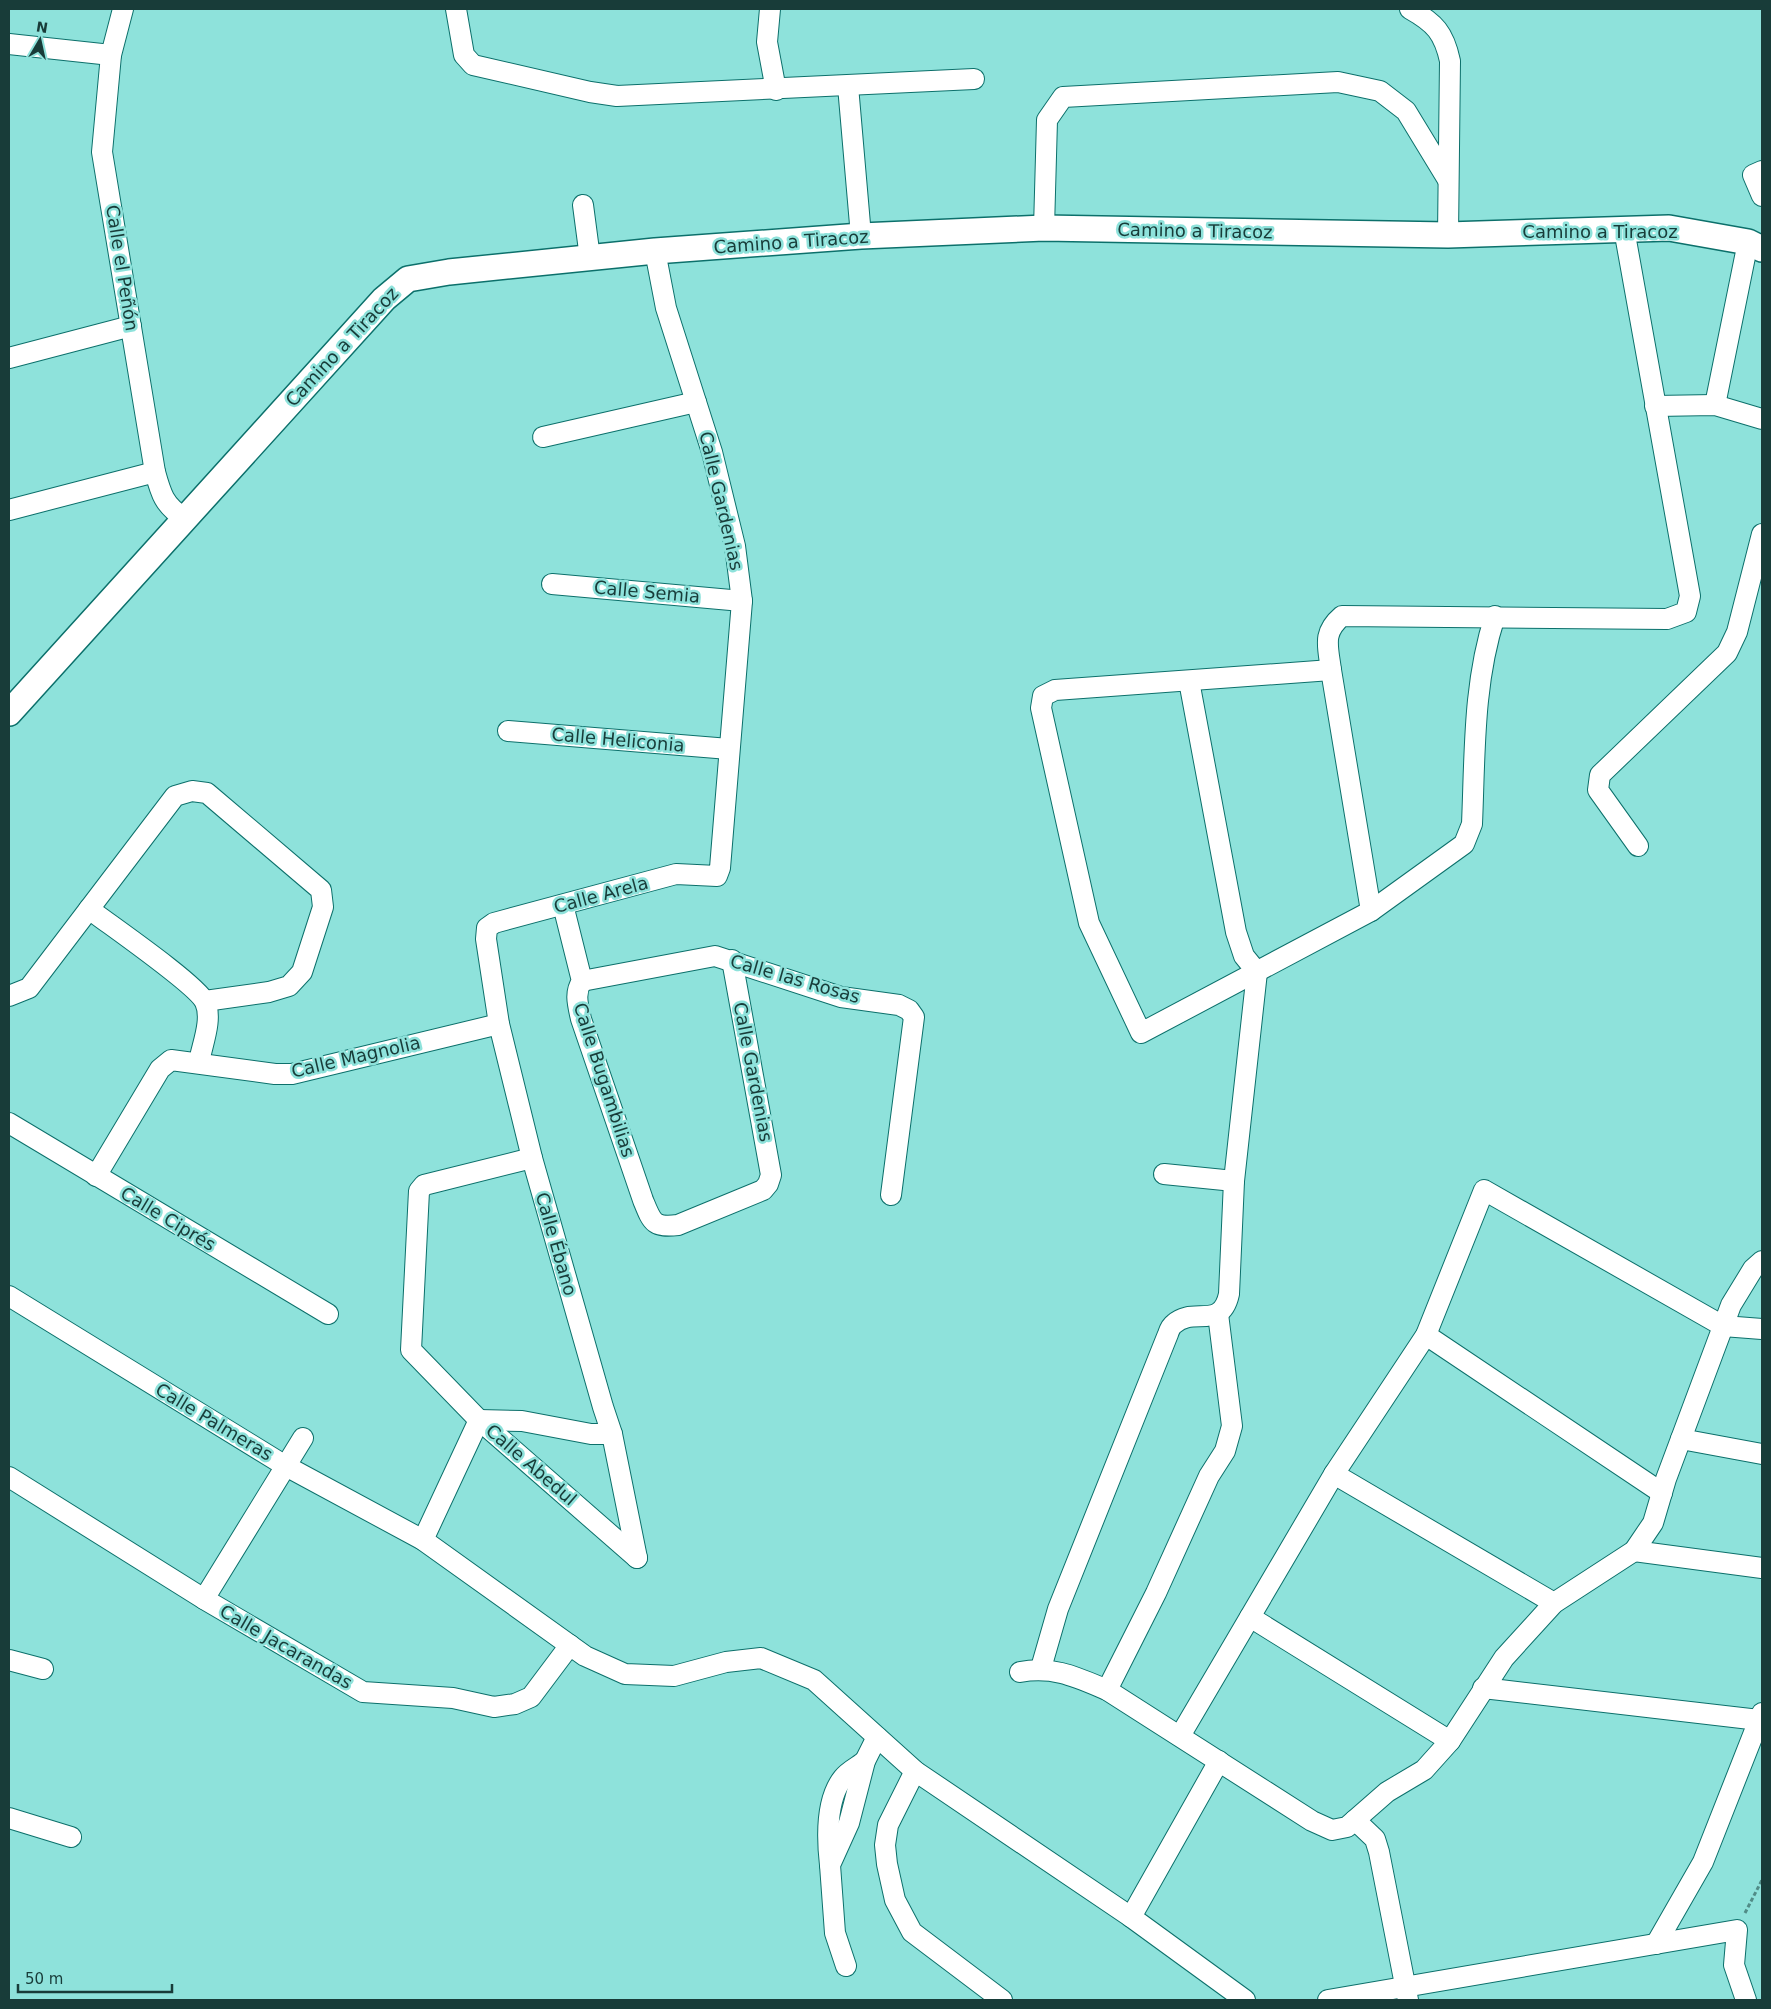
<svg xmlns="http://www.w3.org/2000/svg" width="1771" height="2009" font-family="'DejaVu Sans',sans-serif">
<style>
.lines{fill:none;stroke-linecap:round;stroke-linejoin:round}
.minor-casing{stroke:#0c706b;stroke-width:22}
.tertiary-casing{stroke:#0c706b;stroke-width:28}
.path{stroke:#518c87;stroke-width:3;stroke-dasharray:4 2.5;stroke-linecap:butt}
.minor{stroke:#fff;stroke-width:20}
.tertiary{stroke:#fff;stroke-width:25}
.labels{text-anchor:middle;stroke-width:5;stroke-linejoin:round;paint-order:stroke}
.street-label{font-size:18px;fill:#183c39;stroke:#8ee2db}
</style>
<rect width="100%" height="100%" fill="#8ee2db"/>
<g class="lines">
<!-- minor casing -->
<g class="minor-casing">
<g id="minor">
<path d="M 123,9 L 111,55 L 102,152 L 155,472 C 161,494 164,505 184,518"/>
<path d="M 456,9 L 464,55 L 473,65 L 590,92 L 617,96 L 974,79"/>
<path d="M 770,9 L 767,42 L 776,90"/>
<path d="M 1410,9 C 1435,23 1444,33 1450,61 L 1448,235"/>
<path d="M 9,44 L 111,55"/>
<path d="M 848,86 L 861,236"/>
<path d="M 1762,171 L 1753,175 L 1762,196"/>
<path d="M 583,205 L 590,258"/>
<path d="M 1044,228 L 1047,120 L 1063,97 L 1338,82 L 1380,91 L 1406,111 L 1448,180"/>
<path d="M 9,358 L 131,326"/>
<path d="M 1715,405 L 1748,242"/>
<path d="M 1655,406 L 1715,405 L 1762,419"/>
<path d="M 543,437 L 696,402"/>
<path d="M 9,510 L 155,472"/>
<path d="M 552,584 L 742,601"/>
<path d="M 1331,670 L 1055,690 L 1043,696 L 1041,708 L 1089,923 L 1141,1033 L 1371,911 L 1464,844 L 1472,824 C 1475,754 1473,683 1495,616"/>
<path d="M 508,731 L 729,749"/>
<path d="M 1638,846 L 1598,790 L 1600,775 L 1727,653 L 1737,632 L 1762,534"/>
<path d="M 563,905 L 582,981 C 574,993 578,1005 581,1019 L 643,1200 C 652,1222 653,1228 678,1225 L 763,1190 L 768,1184 L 771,1175 L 732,960"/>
<path d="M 89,909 C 110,925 196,984 205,1002 C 213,1019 202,1045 199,1062"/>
<path d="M 1371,911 L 1331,670 C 1328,646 1322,633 1342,616 L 1667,619 L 1686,612 L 1690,596 L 1624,229"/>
<path d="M 582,981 L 715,956 L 841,997 L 899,1005 L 909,1010 L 914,1017 L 891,1195"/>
<path d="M 9,996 L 29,988 L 175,796 L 192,791 L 207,793 L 321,890 L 323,907 L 302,972 L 289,986 L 269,992 L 205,1001"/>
<path d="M 9,1123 L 328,1314"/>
<path d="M 532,1158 L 424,1185 L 419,1191 L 411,1350 L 479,1420 L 637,1558"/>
<path d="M 1164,1174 L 1234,1181"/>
<path d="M 96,1176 L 160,1069 L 171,1060 L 275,1074 L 292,1074 L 499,1024"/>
<path d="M 9,1296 L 284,1465 L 423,1540 L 585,1656 L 625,1674 L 674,1676 L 726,1662 L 761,1658 L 814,1680 L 915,1771 L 1131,1917 L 1245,2000"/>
<path d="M 1426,1335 L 1662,1493"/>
<path d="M 479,1420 L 522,1421 L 591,1434 L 612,1434"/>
<path d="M 1681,1439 L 1762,1454"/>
<path d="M 1334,1474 L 1554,1603"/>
<path d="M 9,1477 L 204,1599 L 363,1692 L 453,1698 L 494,1707 L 515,1704 L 531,1697 L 570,1645"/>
<path d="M 423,1540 L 479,1420"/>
<path d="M 1634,1551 L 1762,1568"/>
<path d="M 637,1558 L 612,1434 L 603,1407 L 532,1158 L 499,1024 L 486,939 L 487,928 L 494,923 L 676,874 L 717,876 L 720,868 L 742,601 L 735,546 L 712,452 L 666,308 L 655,251"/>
<path d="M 204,1599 L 303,1438"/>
<path d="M 1250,1617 L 1450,1741"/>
<path d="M 9,1660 L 43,1669"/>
<path d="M 1041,1668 L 1058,1609 L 1168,1334 C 1169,1331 1171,1326 1174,1324 C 1193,1306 1221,1331 1229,1294 L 1234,1181 L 1257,972 L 1244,956 L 1236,932 L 1189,681"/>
<path d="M 1020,1672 C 1054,1666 1076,1677 1107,1690 L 1312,1821 L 1332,1830 L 1347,1827 L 1387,1792 L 1424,1770 L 1450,1741 L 1504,1658 L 1554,1603 L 1634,1551 L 1653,1523 L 1666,1479 L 1731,1305 L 1753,1269 L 1762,1261"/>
<path d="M 1483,1688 L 1759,1720 L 1762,1713"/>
<path d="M 1107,1690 L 1156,1593 L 1209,1476 L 1225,1451 L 1232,1426 L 1218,1314"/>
<path d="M 1180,1736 L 1334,1474 L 1426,1335 L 1484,1190 L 1723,1326 L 1762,1329"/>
<path d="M 915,1771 L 888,1825 L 885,1845 L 887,1864 L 895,1900 L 912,1932 L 1002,2000"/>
<path d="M 9,1818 L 71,1837"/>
<path d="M 1355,1820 L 1375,1839 L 1379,1852 L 1408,2000"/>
<path d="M 830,1865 C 827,1839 826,1799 843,1778 C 848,1771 859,1766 865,1761"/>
<path d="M 1131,1917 L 1219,1761"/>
<path d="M 1656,1944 L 1703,1862 L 1759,1720"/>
<path d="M 846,1966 L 835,1933 L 830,1865 L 849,1823 L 865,1761 L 877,1737"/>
<path d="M 1328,2000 L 1737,1930 L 1734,1965 L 1746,2000"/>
</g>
</g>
<!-- tertiary casing -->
<g class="tertiary-casing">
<path id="tertiary" d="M 9,713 L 384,299 L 408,279 L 449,272 L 655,251 L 861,236 L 1044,228 L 1448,235 L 1669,228 L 1748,242 L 1762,249"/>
</g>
<!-- path -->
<path class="path" d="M 1745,1913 L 1762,1880"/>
<!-- minor -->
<use href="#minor" class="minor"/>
<!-- tertiary -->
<use href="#tertiary" class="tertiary"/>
</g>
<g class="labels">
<!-- street labels -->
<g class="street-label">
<text transform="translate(1195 231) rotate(1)" y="6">Camino a Tiracoz</text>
<text x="1600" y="238">Camino a Tiracoz</text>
<text transform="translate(791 242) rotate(-4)" y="6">Camino a Tiracoz</text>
<text transform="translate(122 268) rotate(81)" y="6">Calle el Peñón</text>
<text transform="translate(342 347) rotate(-47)" y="6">Camino a Tiracoz</text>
<text transform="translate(721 501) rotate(77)" y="6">Calle Gardenias</text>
<text transform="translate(647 592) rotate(5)" y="6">Calle Semia</text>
<text transform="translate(618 740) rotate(5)" y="6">Calle Heliconia</text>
<text transform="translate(601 895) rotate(-15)" y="6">Calle Arela</text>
<text transform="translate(795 979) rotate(16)" y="6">Calle las Rosas</text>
<text transform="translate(356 1057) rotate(-13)" y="6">Calle Magnolia</text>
<text transform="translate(753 1072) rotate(79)" y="6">Calle Gardenias</text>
<text transform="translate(604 1080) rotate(72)" y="6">Calle Bugambilias</text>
<text transform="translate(168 1219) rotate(31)" y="6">Calle Ciprés</text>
<text transform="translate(556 1244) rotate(74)" y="6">Calle Ébano</text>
<text transform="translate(214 1422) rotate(31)" y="6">Calle Palmeras</text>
<text transform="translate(531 1465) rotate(41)" y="6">Calle Abedul</text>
<text transform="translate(286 1647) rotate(30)" y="6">Calle Jacarandas</text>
</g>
</g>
<!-- border -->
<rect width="1771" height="2009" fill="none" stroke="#183c39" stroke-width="20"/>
<!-- north arrow -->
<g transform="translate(40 40) rotate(9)" stroke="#8ee2db" stroke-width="4" paint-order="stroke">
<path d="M0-4L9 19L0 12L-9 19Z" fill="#183c39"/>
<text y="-8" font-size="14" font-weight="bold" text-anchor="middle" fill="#183c39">N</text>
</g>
<!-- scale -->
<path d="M18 1984v8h154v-8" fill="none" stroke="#183c39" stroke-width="2.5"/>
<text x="25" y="1984" font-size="15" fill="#183c39" stroke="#8ee2db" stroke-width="4" paint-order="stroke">50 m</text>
</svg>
